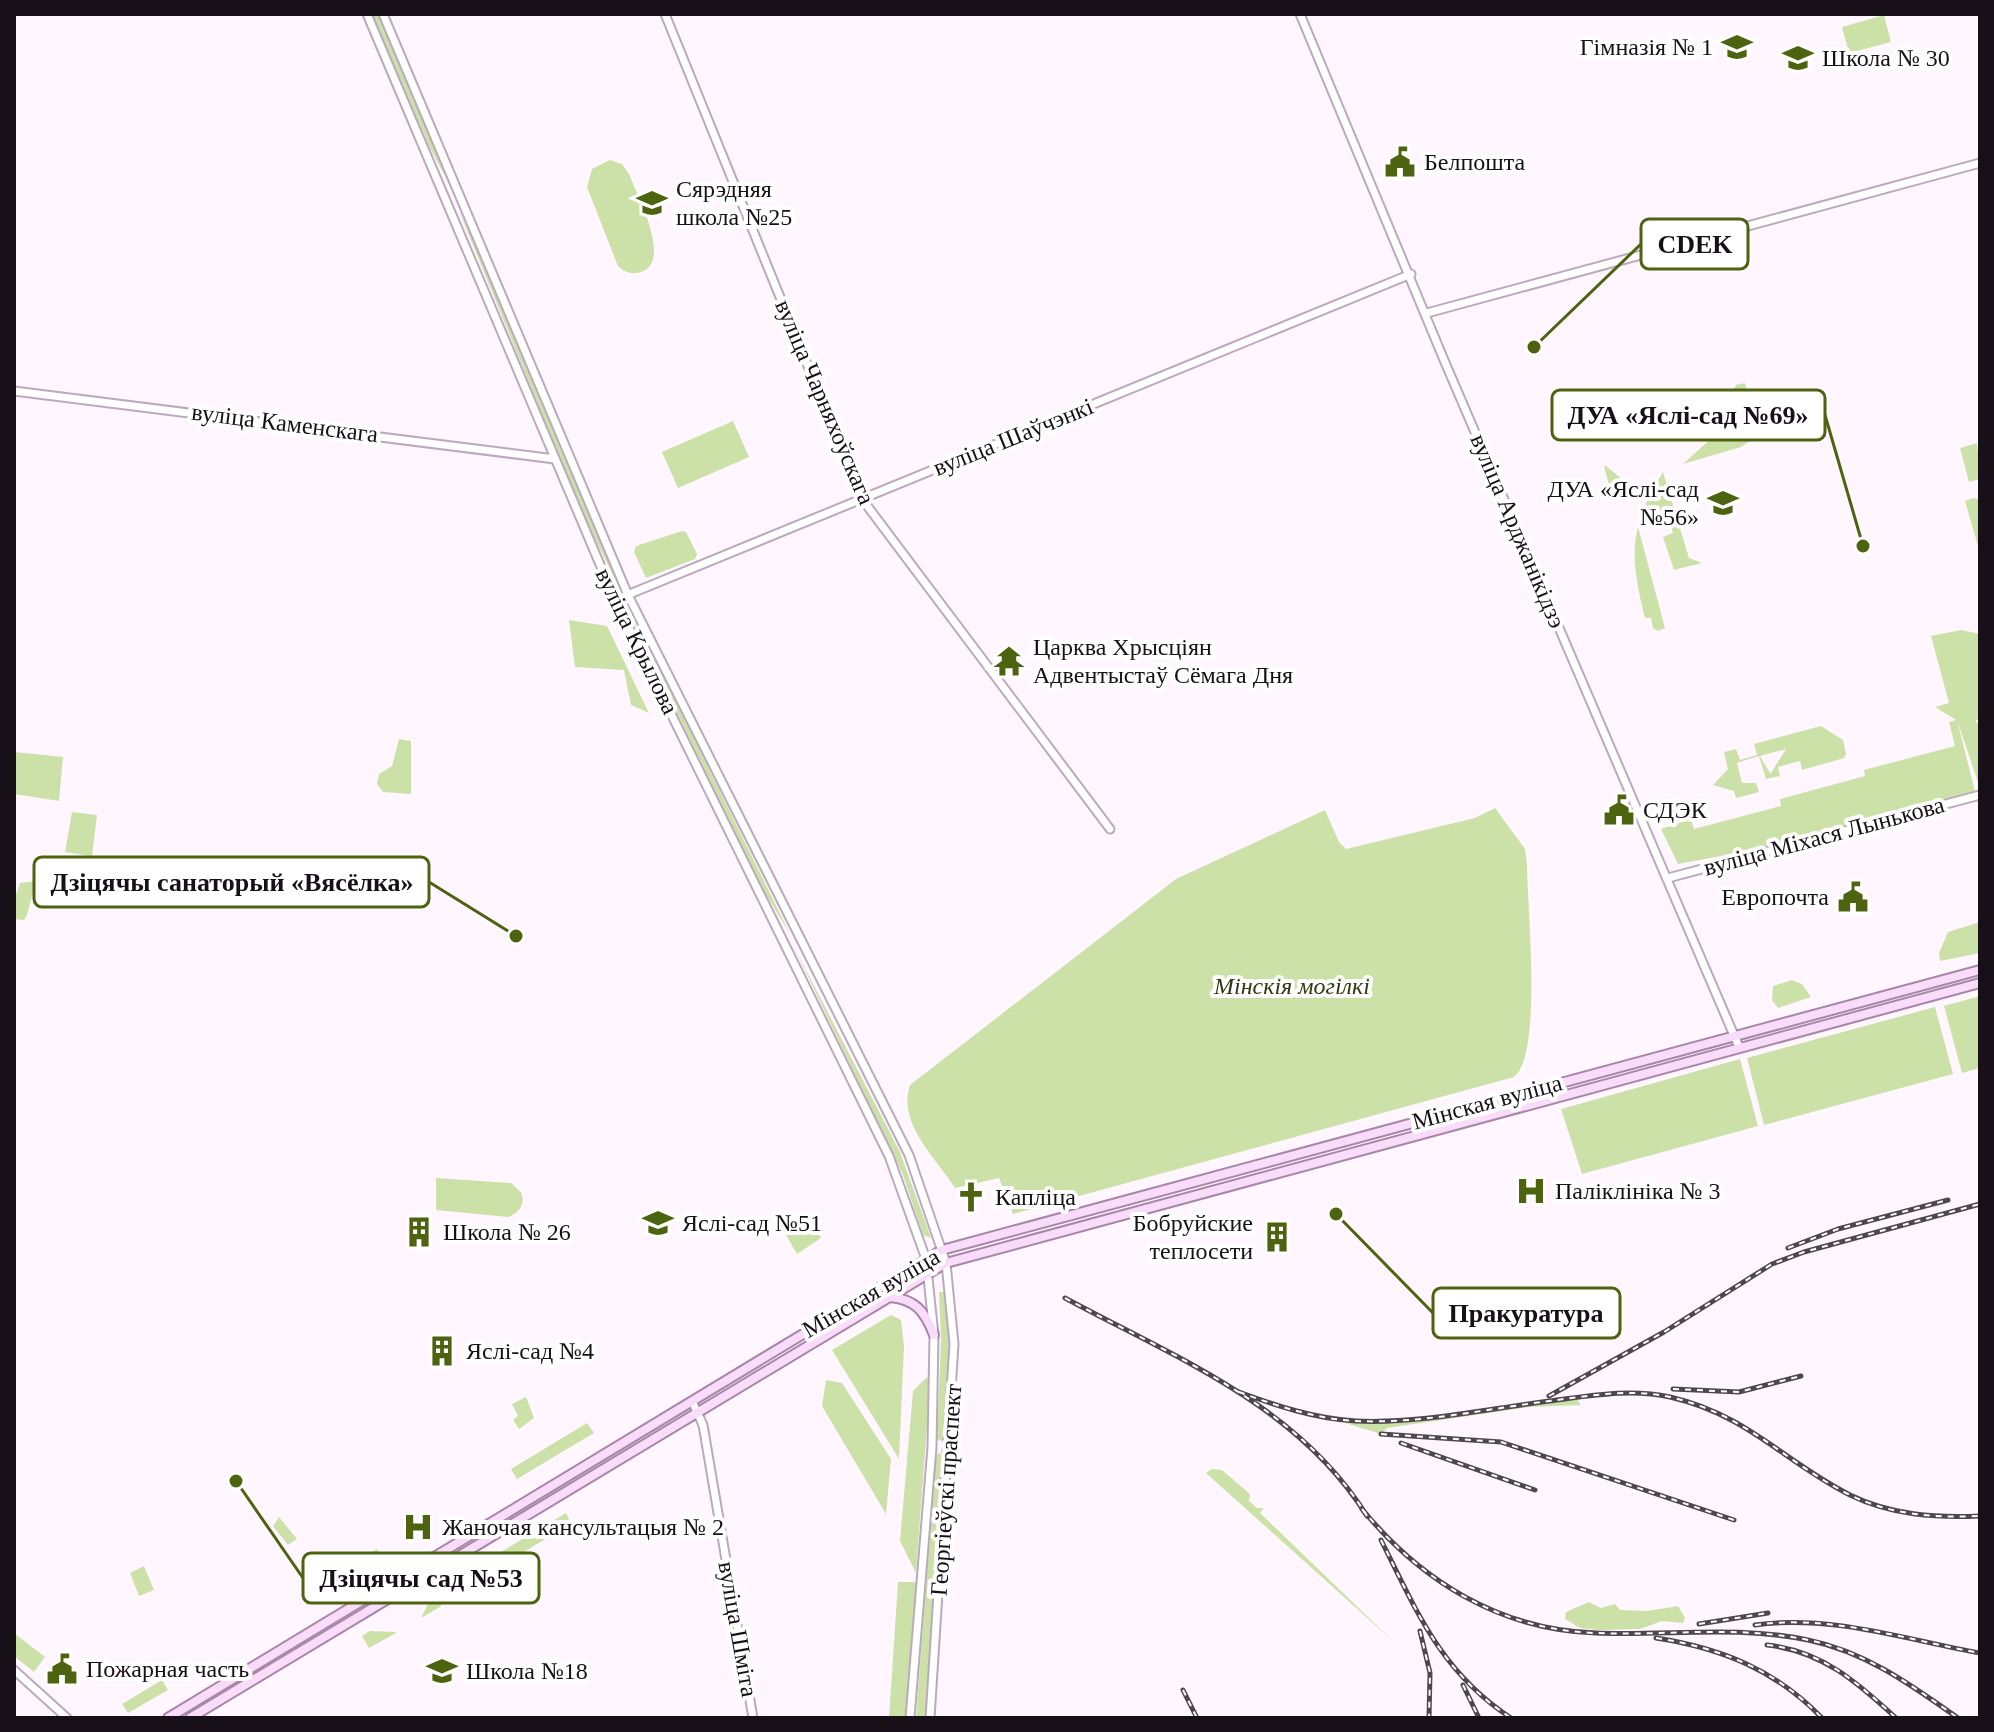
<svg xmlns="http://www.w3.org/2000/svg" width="1994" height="1732" font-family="Georgia,serif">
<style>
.green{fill:#cce1a7;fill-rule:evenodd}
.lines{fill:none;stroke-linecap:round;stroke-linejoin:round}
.secondary-casing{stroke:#bda9bd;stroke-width:11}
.primary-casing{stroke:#a886a8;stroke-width:12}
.secondary{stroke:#fff;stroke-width:7}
.primary{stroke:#f9dcf9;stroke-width:8}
.rail-casing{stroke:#4f474f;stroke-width:5}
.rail{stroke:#fff;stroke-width:2;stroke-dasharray:6;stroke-linecap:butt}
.labels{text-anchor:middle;stroke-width:8;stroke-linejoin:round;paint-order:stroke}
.poi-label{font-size:24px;fill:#181018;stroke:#fff;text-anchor:start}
.street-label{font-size:24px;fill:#181018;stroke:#fff}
.park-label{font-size:24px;font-style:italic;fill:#2d3a0f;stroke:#fff}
.leader{fill:none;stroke:#4d6310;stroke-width:3}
.callout-dot{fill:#4d6310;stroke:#fff;stroke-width:3}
.callout{fill:#fff;stroke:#4d6310;stroke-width:3}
.callout-label{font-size:26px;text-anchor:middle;font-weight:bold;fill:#181018}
</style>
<rect width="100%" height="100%" fill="#fff6ff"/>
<!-- green -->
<g class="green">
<path d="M 372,14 L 378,14 L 456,197 L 429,146 Z"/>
<path d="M 1884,15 L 1891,42 L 1849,53 L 1842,27 Z"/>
<path d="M 610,160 L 622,164 L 629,174 C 637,195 673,262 641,272 C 632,275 624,272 618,266 L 587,187 L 592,169 Z"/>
<path d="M 459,211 L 486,267 L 620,589 L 584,517 Z"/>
<path d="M 1745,383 L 1757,436 L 1741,447 L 1683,464 L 1716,434 L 1715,427 L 1736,385 Z"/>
<path d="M 733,421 L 749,457 L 678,488 L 662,452 Z"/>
<path d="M 1977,443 L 1980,479 L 1969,482 L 1960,448 Z"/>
<path d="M 1604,466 L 1606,466 L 1645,498 L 1629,496 L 1613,500 Z"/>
<path d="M 1663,472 L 1689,558 L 1702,563 L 1674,570 L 1663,537 L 1673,533 L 1666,509 L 1656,512 L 1659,521 L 1638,527 L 1665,628 L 1658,631 L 1653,628 L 1651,618 L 1645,618 C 1629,555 1629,528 1663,472 Z"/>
<path d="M 1974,498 L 1980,500 L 1980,553 L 1965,501 Z"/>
<path d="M 682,531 L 686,532 L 697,554 L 695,559 L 646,578 L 634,552 L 636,546 Z"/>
<path d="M 625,606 L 663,675 L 790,934 L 762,888 Z"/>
<path d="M 569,620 L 607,626 L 649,713 L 631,705 L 624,670 L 575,667 Z"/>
<path d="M 1961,630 L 1980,634 L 1980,719 L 1975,720 L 1980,727 L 1980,788 L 1957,720 L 1975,791 L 1748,851 L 1678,864 L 1661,829 L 1682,822 L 1681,814 L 1689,812 L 1694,829 L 1781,806 L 1780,799 L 1865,776 L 1864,770 L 1955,746 L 1949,722 L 1956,720 L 1935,707 L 1949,703 L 1931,636 Z"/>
<path d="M 1821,726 L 1843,740 L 1846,754 L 1844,758 L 1802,770 L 1800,761 L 1778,767 L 1780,776 L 1766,779 L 1759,756 L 1737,763 L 1742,783 L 1756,783 L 1759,792 L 1736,798 L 1734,791 L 1713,785 L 1728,769 L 1724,752 L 1736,749 L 1740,760 L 1757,755 L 1754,744 ZM 1786,749 L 1771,773 L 1770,773 L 1760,756 Z"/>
<path d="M 399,739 L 411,741 L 411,794 L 383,792 L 377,784 L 379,774 L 392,766 Z"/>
<path d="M 15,752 L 63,757 L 59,801 L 14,794 Z"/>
<path d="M 1495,808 L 1525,849 L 1527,864 C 1527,904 1543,1054 1514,1077 L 1013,1214 L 999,1178 L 955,1188 C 935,1157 897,1123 910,1085 L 1176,879 L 1325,810 L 1339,842 L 1346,849 L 1475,818 Z"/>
<path d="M 72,812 L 97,815 L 92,856 L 65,852 Z"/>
<path d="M 36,881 L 27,915 L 24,920 L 14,919 L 14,901 L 20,883 Z"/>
<path d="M 1980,922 L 1980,953 L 1940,961 L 1939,953 L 1948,932 Z"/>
<path d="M 794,947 L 900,1152 L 931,1238 L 923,1235 L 903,1175 Z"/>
<path d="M 1792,980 L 1802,984 L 1811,997 L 1778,1008 L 1772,1000 L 1773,986 Z"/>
<path d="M 1980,996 L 1980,1068 L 1962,1073 L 1944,1006 Z"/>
<path d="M 1935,1007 L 1953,1074 L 1764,1125 L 1747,1058 Z"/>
<path d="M 1740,1059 L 1758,1126 L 1582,1174 L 1561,1109 Z"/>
<path d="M 436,1178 L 511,1183 L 521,1192 C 526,1204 519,1213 508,1217 L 436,1210 Z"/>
<path d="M 806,1212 L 821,1238 L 797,1254 L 782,1228 Z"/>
<path d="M 939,1292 L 944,1292 L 949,1341 L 945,1439 L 941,1441 L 937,1439 L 941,1340 Z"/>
<path d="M 891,1315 L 901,1320 L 904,1346 L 899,1459 L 832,1350 Z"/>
<path d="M 927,1377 L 930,1386 L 916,1573 L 900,1541 L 913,1391 Z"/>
<path d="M 826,1380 L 842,1383 L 891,1459 L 886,1514 L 822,1406 Z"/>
<path d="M 526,1397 L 534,1418 L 519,1429 L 513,1420 L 518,1416 L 512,1404 Z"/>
<path d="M 1576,1397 L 1581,1405 L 1529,1407 L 1387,1428 L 1381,1434 L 1345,1423 L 1345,1420 L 1388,1421 Z"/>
<path d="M 587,1423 L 594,1433 L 517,1479 L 511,1469 Z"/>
<path d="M 939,1453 L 943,1455 L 925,1718 L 916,1718 L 936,1456 Z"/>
<path d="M 1212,1469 L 1222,1470 L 1250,1494 L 1249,1501 L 1257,1508 L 1264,1508 L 1260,1513 L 1394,1642 L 1206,1473 Z"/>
<path d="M 566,1513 L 571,1524 L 495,1569 L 489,1559 Z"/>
<path d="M 279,1517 L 297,1539 L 288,1545 L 273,1526 Z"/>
<path d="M 377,1549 L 384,1560 L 307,1605 L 301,1595 Z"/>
<path d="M 144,1566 L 154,1590 L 139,1596 L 130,1573 Z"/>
<path d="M 898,1582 L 916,1582 L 906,1718 L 889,1718 Z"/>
<path d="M 441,1588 L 446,1597 L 440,1607 L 421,1618 L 433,1594 Z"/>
<path d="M 1589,1602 L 1601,1608 L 1615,1604 L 1620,1610 L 1647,1611 L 1678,1606 L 1685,1618 L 1683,1623 L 1662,1621 L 1640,1629 L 1599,1630 L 1580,1628 L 1565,1619 L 1566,1612 Z"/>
<path d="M 370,1631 L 396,1632 L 396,1633 L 369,1648 L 362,1636 Z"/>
<path d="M 14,1633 L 45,1657 L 34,1672 L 14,1656 Z"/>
<path d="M 162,1680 L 168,1690 L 128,1713 L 122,1704 Z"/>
</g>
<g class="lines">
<!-- secondary casing -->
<g class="secondary-casing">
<g id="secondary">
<path d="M 367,14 L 615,600 L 889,1156 L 926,1259 L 934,1335 L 932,1447 L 910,1718"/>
<path d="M 383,14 L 628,595 L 909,1155 L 946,1263 L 954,1344 L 930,1718"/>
<path d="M 665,14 L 862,499 L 1110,829"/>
<path d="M 1300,14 L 1444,360 L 1739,1047"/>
<path d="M 1427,313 L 1980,163"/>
<path d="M 14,391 L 555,459"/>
<path d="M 615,600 L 1411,274"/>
<path d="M 1668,878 L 1980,795"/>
<path d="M 692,1401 L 703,1425 L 753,1718"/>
<path d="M 14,1670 L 67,1718"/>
</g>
</g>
<!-- primary casing -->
<g class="primary-casing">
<g id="primary">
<path d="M 889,1297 C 915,1299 925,1311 934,1335"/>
<path d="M 168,1718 L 942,1250 L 1980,970"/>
<path d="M 190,1718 L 946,1263 L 1980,983"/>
</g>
</g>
<!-- secondary -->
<use href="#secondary" class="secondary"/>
<!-- primary -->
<use href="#primary" class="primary"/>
<!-- rail casing -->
<g class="rail-casing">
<g id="rail">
<path d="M 1788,1248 L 1838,1229 L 1948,1200"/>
<path d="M 1065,1298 C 1176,1358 1298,1405 1367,1516"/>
<path d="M 1673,1389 L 1739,1392 L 1801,1376"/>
<path d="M 1239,1392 C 1277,1406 1316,1419 1356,1421 C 1420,1424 1486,1409 1549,1401 C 1589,1396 1630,1388 1670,1397 C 1748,1415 1783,1461 1850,1495 C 1891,1515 1935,1518 1980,1516"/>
<path d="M 1549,1396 L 1664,1332 L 1772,1264 L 1804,1252 L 1980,1204"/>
<path d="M 1381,1434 L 1501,1442 L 1734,1520"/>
<path d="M 1401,1443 L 1535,1490"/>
<path d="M 1362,1509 C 1421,1581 1500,1630 1596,1633 C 1667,1636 1737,1625 1808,1640 C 1866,1652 1911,1685 1958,1718"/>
<path d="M 1381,1540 C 1417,1612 1441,1672 1511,1718"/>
<path d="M 1699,1624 L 1768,1613"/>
<path d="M 1755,1625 C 1830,1614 1907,1640 1980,1653"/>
<path d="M 1420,1631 L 1430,1673 L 1429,1718"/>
<path d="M 1656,1638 C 1721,1648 1776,1670 1822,1718"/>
<path d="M 1767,1645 C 1822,1651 1857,1682 1896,1718"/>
<path d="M 1463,1685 L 1479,1718"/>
<path d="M 1183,1690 L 1197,1718"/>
</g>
</g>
<!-- rail -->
<use href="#rail" class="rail"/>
</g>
<!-- icons -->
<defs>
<g id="school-bare" transform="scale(2.4)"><path d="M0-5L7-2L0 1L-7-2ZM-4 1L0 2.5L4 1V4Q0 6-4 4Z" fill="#4d6310" stroke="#fff" stroke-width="2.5" paint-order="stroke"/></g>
<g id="civic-bare" transform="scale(2.4)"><path d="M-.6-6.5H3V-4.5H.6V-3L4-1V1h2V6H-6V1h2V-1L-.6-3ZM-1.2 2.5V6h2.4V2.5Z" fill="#4d6310" stroke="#fff" stroke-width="2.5" paint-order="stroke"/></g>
<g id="temple-bare" transform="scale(2.4)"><path d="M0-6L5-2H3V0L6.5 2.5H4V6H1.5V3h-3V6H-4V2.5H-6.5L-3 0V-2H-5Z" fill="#4d6310" stroke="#fff" stroke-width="2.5" paint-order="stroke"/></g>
<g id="hospital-bare" transform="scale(2.4)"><path d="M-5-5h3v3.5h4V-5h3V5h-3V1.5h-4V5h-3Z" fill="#4d6310" stroke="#fff" stroke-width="2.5" paint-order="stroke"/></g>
<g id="church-bare" transform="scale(2.4)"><path d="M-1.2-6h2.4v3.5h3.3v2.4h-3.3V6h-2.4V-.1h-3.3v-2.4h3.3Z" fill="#4d6310" stroke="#fff" stroke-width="2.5" paint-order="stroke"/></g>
<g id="building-bare" transform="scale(2.4)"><path d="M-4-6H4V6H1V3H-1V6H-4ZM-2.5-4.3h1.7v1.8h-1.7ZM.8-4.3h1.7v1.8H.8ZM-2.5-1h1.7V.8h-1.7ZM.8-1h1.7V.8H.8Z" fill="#4d6310" stroke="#fff" stroke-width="2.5" paint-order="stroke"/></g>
</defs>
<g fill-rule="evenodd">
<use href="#school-bare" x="1737" y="47"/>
<use href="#school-bare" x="1798" y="58"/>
<use href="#civic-bare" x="1400" y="162"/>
<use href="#school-bare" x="652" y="203"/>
<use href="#school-bare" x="1723" y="503"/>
<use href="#temple-bare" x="1009" y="661"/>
<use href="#civic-bare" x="1619" y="810"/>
<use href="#civic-bare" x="1853" y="897"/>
<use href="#hospital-bare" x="1531" y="1191"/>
<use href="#church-bare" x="971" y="1197"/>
<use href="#school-bare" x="658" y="1223"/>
<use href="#building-bare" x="419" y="1232"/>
<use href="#building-bare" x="1277" y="1237"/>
<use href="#building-bare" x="442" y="1351"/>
<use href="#hospital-bare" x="418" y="1527"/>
<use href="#civic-bare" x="62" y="1669"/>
<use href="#school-bare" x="442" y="1671"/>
</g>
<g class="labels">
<!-- poi labels -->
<g class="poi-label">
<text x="1713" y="55" text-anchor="end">Гімназія № 1</text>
<text x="1822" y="66">Школа № 30</text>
<text x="1424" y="170">Белпошта</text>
<text x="676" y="197">Сярэдняя<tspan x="676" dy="28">школа №25</tspan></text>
<text x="1699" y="497" text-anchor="end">ДУА «Яслі-сад<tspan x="1699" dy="28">№56»</tspan></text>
<text x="1033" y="655">Царква Хрысціян<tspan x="1033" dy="28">Адвентыстаў Сёмага Дня</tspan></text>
<text x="1643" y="818">СДЭК</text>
<text x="1829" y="905" text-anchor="end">Европочта</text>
<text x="1555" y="1199">Паліклініка № 3</text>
<text x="995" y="1205">Капліца</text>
<text x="682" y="1231">Яслі-сад №51</text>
<text x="1253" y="1231" text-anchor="end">Бобруйские<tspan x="1253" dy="28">теплосети</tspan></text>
<text x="443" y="1240">Школа № 26</text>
<text x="466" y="1359">Яслі-сад №4</text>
<text x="442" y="1535">Жаночая кансультацыя № 2</text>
<text x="86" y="1677">Пожарная часть</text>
<text x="466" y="1679">Школа №18</text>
</g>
<!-- street labels -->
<g class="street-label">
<text transform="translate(825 402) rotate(67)" y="8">вуліца Чарняхоўскага</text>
<text transform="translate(285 423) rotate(7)" y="8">вуліца Каменскага</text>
<text transform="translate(1013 437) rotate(-22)" y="8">вуліца Шаўчэнкі</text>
<text transform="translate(1518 531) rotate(67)" y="8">вуліца Арджанікідзэ</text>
<text transform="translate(637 641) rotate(64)" y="8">вуліца Крылова</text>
<text transform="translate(1824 836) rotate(-15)" y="8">вуліца Міхася Лынькова</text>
<text transform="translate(1487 1102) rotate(-15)" y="8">Мінская вуліца</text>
<text transform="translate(871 1293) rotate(-30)" y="8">Мінская вуліца</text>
<text transform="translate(946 1490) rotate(-86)" y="8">Георгіеўскі праспект</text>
<text transform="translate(738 1629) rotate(80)" y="8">вуліца Шміта</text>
</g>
<!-- park labels -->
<g class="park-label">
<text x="1292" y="994">Мінскія могілкі</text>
</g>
</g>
<!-- callouts -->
<path class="leader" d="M1534 347L1641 244M1863 546L1825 415M516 936L429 882M1336 1214L1433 1313M236 1481L303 1578"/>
<g class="callout-dot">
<circle cx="1534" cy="347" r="8"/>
<circle cx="1863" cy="546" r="8"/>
<circle cx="516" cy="936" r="8"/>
<circle cx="1336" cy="1214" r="8"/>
<circle cx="236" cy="1481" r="8"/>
</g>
<g class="callout">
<rect x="1641" y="219" width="107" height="50" rx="8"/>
<rect x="1552" y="390" width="273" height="50" rx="8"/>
<rect x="34" y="857" width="395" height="50" rx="8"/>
<rect x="1433" y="1288" width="187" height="50" rx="8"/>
<rect x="303" y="1553" width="236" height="50" rx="8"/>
</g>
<g class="callout-label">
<text x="1695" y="253">CDEK</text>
<text x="1688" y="424">ДУА «Яслі-сад №69»</text>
<text x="232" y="891">Дзіцячы санаторый «Вясёлка»</text>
<text x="1526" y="1322">Пракуратура</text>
<text x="421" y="1587">Дзіцячы сад №53</text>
</g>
<!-- border -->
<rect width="1994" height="1732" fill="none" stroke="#181018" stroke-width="32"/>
</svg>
